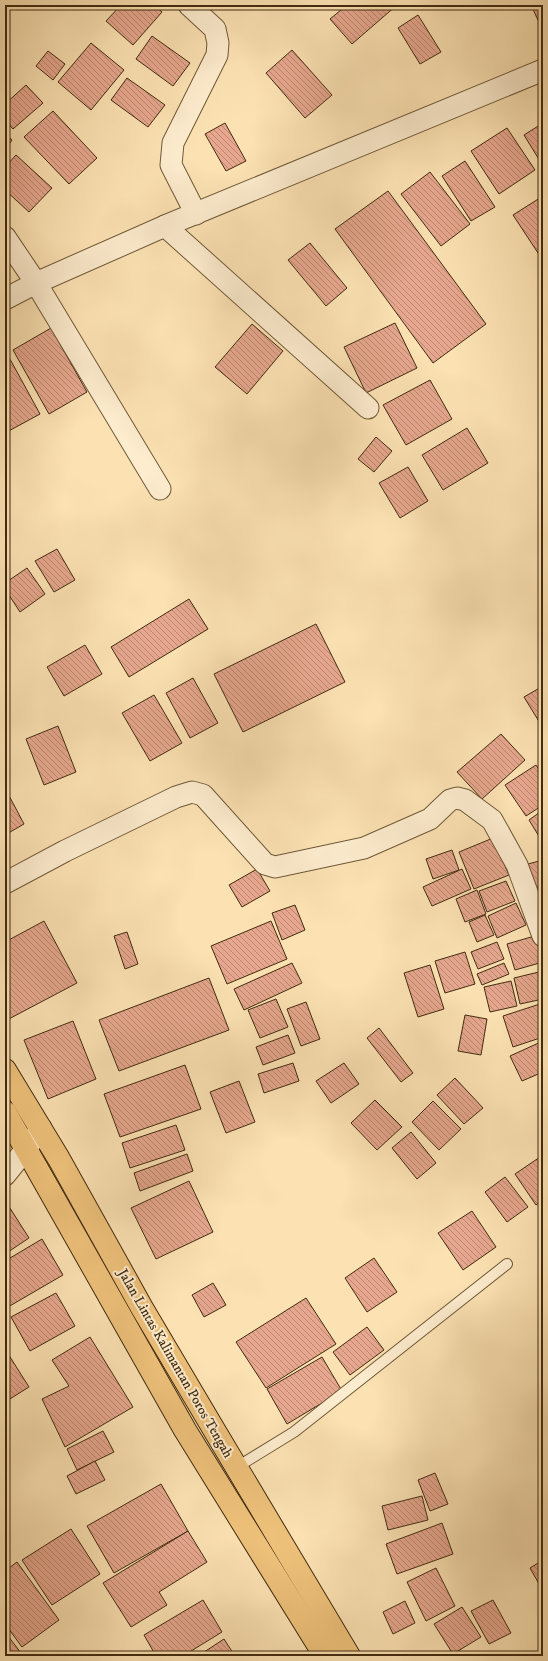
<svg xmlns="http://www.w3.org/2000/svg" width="548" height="1661" font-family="'IM FELL DW Pica',serif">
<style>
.building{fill:url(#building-back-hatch);stroke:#412b0f}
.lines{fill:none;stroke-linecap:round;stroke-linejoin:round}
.lane-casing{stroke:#705938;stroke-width:12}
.street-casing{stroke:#705938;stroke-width:23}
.primary-casing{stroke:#412b0f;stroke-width:24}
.lane{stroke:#fdecce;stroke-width:10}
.street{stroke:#fdecce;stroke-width:21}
.primary{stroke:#eec17a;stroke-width:22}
.labels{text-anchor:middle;stroke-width:4;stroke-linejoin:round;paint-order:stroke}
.street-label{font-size:14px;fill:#412b0f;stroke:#fdecce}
</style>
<defs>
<pattern id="building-back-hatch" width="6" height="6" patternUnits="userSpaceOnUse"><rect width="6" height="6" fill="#e6a78e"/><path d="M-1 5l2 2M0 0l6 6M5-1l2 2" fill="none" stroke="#bc8872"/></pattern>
</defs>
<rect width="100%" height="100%" fill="#fce2b3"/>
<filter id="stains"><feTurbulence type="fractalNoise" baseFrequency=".005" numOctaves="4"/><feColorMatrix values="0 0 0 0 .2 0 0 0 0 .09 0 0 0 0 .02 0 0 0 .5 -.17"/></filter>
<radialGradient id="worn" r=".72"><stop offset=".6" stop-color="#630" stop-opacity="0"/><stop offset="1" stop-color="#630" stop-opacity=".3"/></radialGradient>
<!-- building -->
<g class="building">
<path d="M 121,5 L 154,5 L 162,12 L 133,45 L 106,21 Z"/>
<path d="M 347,5 L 397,5 L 352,44 L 330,19 Z"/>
<path d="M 531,5 L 543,5 L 543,31 Z"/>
<path d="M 418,15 L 441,52 L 420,64 L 398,28 Z"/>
<path d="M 152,36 L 190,63 L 173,86 L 136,59 Z"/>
<path d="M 91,43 L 124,70 L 91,110 L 58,82 Z"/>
<path d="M 292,50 L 332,95 L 305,118 L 266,73 Z"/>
<path d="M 48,51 L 65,64 L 53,80 L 36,66 Z"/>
<path d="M 127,78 L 165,105 L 148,127 L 111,100 Z"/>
<path d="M 26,85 L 43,103 L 13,129 L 5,120 L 5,104 Z"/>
<path d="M 53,111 L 97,158 L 69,184 L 24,137 Z"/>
<path d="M 225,123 L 246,161 L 226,171 L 205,134 Z"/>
<path d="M 543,123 L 543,166 L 524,135 Z"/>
<path d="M 507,128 L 535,170 L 499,194 L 471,151 Z"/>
<path d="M 5,134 L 12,140 L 5,150 Z"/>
<path d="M 16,155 L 52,188 L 29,212 L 5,190 L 5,167 Z"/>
<path d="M 465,161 L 495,207 L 471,221 L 442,176 Z"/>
<path d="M 430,172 L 470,224 L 441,246 L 401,194 Z"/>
<path d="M 388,191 L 486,324 L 433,363 L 335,229 Z"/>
<path d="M 543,196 L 543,254 L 540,256 L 513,215 Z"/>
<path d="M 310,243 L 347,288 L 326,306 L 288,260 Z"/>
<path d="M 395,323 L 417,368 L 366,393 L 344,347 Z"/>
<path d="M 252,324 L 283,351 L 247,394 L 215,367 Z"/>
<path d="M 51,328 L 87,392 L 49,414 L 13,350 Z"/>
<path d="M 5,350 L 40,414 L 5,433 Z"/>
<path d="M 430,380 L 452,419 L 406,445 L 383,405 Z"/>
<path d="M 467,428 L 488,463 L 443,490 L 422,455 Z"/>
<path d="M 376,437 L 392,451 L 374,472 L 358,459 Z"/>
<path d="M 408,467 L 428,501 L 400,518 L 379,483 Z"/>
<path d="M 57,549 L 75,580 L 54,592 L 35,561 Z"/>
<path d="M 27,568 L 45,594 L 20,612 L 5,589 L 5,583 Z"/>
<path d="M 189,599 L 208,629 L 129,677 L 111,647 Z"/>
<path d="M 5,610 L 10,617 L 5,621 Z"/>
<path d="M 316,624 L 345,682 L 243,732 L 214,674 Z"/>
<path d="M 85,645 L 102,674 L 64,696 L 47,667 Z"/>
<path d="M 193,678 L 218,723 L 190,738 L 166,693 Z"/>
<path d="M 543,686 L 543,728 L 524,697 Z"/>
<path d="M 154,695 L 182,743 L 150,761 L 122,713 Z"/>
<path d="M 58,726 L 76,772 L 44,785 L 26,739 Z"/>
<path d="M 501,734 L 525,760 L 482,799 L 457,772 Z"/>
<path d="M 536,765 L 543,776 L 543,805 L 526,816 L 505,785 Z"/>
<path d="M 5,788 L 24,824 L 5,835 Z"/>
<path d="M 543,810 L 543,836 L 540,838 L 529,820 Z"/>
<path d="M 493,838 L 509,875 L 474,889 L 459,852 Z"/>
<path d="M 452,850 L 459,870 L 433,879 L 426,859 Z"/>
<path d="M 543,860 L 543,886 L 534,888 L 528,864 Z"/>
<path d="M 257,869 L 270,891 L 242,907 L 229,885 Z"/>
<path d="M 462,869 L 471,889 L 432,906 L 423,887 Z"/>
<path d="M 506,881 L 515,901 L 487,912 L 479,891 Z"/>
<path d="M 477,890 L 486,914 L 465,922 L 456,899 Z"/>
<path d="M 516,903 L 526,925 L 497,938 L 488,916 Z"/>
<path d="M 295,905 L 305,930 L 282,940 L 272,913 Z"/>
<path d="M 485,915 L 494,935 L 477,942 L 469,922 Z"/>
<path d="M 44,921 L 77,983 L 5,1021 L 5,942 Z"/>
<path d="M 271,921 L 287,959 L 227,984 L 211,946 Z"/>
<path d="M 127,932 L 138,964 L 125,969 L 114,936 Z"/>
<path d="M 538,935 L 543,950 L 543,962 L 515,970 L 507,944 Z"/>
<path d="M 497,942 L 504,959 L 478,969 L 471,952 Z"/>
<path d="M 465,952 L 475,984 L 445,993 L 435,961 Z"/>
<path d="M 292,963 L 302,983 L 244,1010 L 234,989 Z"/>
<path d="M 504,963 L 509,974 L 482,985 L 477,974 Z"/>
<path d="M 430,965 L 444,1009 L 418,1017 L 404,973 Z"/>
<path d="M 543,971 L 543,999 L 520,1004 L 514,978 Z"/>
<path d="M 209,978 L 229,1030 L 119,1071 L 99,1020 Z"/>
<path d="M 511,981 L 517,1006 L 490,1012 L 484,987 Z"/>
<path d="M 276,999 L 288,1027 L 260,1038 L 248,1010 Z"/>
<path d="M 306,1002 L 320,1039 L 301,1046 L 287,1009 Z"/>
<path d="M 543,1003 L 543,1037 L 513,1047 L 503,1016 Z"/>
<path d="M 465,1015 L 487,1019 L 481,1055 L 458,1051 Z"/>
<path d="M 73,1021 L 96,1079 L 48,1099 L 24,1040 Z"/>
<path d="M 379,1028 L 413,1073 L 401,1082 L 367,1038 Z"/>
<path d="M 288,1035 L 295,1053 L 263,1065 L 256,1047 Z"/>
<path d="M 543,1041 L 543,1072 L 522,1081 L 510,1056 Z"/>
<path d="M 293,1063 L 299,1081 L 264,1093 L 258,1074 Z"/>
<path d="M 344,1063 L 359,1084 L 331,1103 L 316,1081 Z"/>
<path d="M 185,1065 L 201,1109 L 120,1137 L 104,1094 Z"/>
<path d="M 455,1078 L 483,1108 L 464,1124 L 437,1095 Z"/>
<path d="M 239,1081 L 255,1122 L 226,1133 L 210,1092 Z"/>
<path d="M 375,1100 L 402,1127 L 377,1150 L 351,1123 Z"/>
<path d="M 433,1101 L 461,1129 L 439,1150 L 412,1122 Z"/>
<path d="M 176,1125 L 185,1150 L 130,1168 L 122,1143 Z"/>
<path d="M 411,1132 L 436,1163 L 417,1179 L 392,1148 Z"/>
<path d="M 187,1154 L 193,1171 L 140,1191 L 134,1173 Z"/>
<path d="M 543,1155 L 543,1200 L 536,1205 L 515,1174 Z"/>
<path d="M 505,1177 L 528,1207 L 507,1222 L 485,1192 Z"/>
<path d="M 189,1181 L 213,1232 L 156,1259 L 131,1208 Z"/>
<path d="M 8,1205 L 29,1238 L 5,1254 L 5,1206 Z"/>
<path d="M 472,1211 L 496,1247 L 463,1270 L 438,1233 Z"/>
<path d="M 42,1239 L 63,1275 L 8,1307 L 5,1302 L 5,1261 Z"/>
<path d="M 374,1258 L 397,1292 L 367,1312 L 345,1278 Z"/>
<path d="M 213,1283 L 226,1305 L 204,1317 L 192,1295 Z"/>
<path d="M 56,1293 L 75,1326 L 30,1351 L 11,1317 Z"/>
<path d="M 306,1298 L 336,1344 L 266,1388 L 236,1342 Z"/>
<path d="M 367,1327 L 384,1350 L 350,1375 L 333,1352 Z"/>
<path d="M 90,1337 L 133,1407 L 65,1447 L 42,1399 L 69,1386 L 52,1360 Z"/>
<path d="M 5,1349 L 29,1387 L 5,1402 Z"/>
<path d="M 322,1357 L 342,1391 L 287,1424 L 267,1389 Z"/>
<path d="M 103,1431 L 114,1452 L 77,1470 L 67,1449 Z"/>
<path d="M 95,1461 L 105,1480 L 76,1494 L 67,1476 Z"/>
<path d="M 435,1473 L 448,1504 L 430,1511 L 418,1480 Z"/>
<path d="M 161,1484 L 188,1531 L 114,1573 L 87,1526 Z"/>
<path d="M 422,1496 L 428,1520 L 388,1530 L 382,1506 Z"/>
<path d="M 442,1523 L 453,1554 L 397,1574 L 386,1544 Z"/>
<path d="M 71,1529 L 100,1574 L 52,1605 L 22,1560 Z"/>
<path d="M 188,1531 L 207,1562 L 159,1592 L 167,1605 L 131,1627 L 103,1583 Z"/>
<path d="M 543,1560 L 543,1591 L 530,1568 Z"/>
<path d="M 17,1562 L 59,1620 L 22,1647 L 5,1624 L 5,1571 Z"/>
<path d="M 436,1568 L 455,1606 L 426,1621 L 407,1582 Z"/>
<path d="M 203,1600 L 222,1632 L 183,1656 L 156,1656 L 144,1635 Z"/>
<path d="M 493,1600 L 511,1633 L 489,1644 L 471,1611 Z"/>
<path d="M 405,1601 L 415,1623 L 393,1634 L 383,1612 Z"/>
<path d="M 462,1607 L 481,1637 L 453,1654 L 434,1624 Z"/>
<path d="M 5,1632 L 21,1653 L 17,1656 L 5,1656 Z"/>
<path d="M 224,1639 L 235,1656 L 198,1656 Z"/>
</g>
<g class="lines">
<!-- lane casing -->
<g class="lane-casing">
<path id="lane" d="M 237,1467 L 294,1432 L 507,1264"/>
</g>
<!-- street casing -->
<g class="street-casing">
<g id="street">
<path d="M 189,5 L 215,29 L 218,43 L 217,55 L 173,143 L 171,165 L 196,214"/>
<path d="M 165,226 L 368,408"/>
<path d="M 5,237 L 36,283 L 160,489"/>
<path d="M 5,299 L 36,283 L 165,226 L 543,70"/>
<path d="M 5,883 L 65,851 L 176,797 L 192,792 L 203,795 L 265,864 L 275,867 L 364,848 L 430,819 L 450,800 L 457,798 L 465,800 L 492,820 L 517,865 L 543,936"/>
<path d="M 5,1175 L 26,1149 L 41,1128"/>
</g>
</g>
<!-- primary casing -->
<g class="primary-casing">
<g id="primary">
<path d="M 5,1070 L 59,1159 L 142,1308 L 213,1428 L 349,1656"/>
<path d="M 5,1112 L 185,1430 L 325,1656"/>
</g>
</g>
<!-- lane -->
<use href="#lane" class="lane"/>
<!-- street -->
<use href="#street" class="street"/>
<!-- primary -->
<use href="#primary" class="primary"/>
</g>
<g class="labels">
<!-- street labels -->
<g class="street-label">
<text transform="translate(176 1363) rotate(60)" y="5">Jalan Lintas Kalimantan Poros Tengah</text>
</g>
</g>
<!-- margin -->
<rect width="548" height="1661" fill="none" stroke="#fce2b3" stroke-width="20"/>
<rect x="6" y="6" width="536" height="1649" fill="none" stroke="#412b0f" stroke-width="2"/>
<rect x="10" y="10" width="528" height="1641" fill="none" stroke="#412b0f"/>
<rect width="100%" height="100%" filter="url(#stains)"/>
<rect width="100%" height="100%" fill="url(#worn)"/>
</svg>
